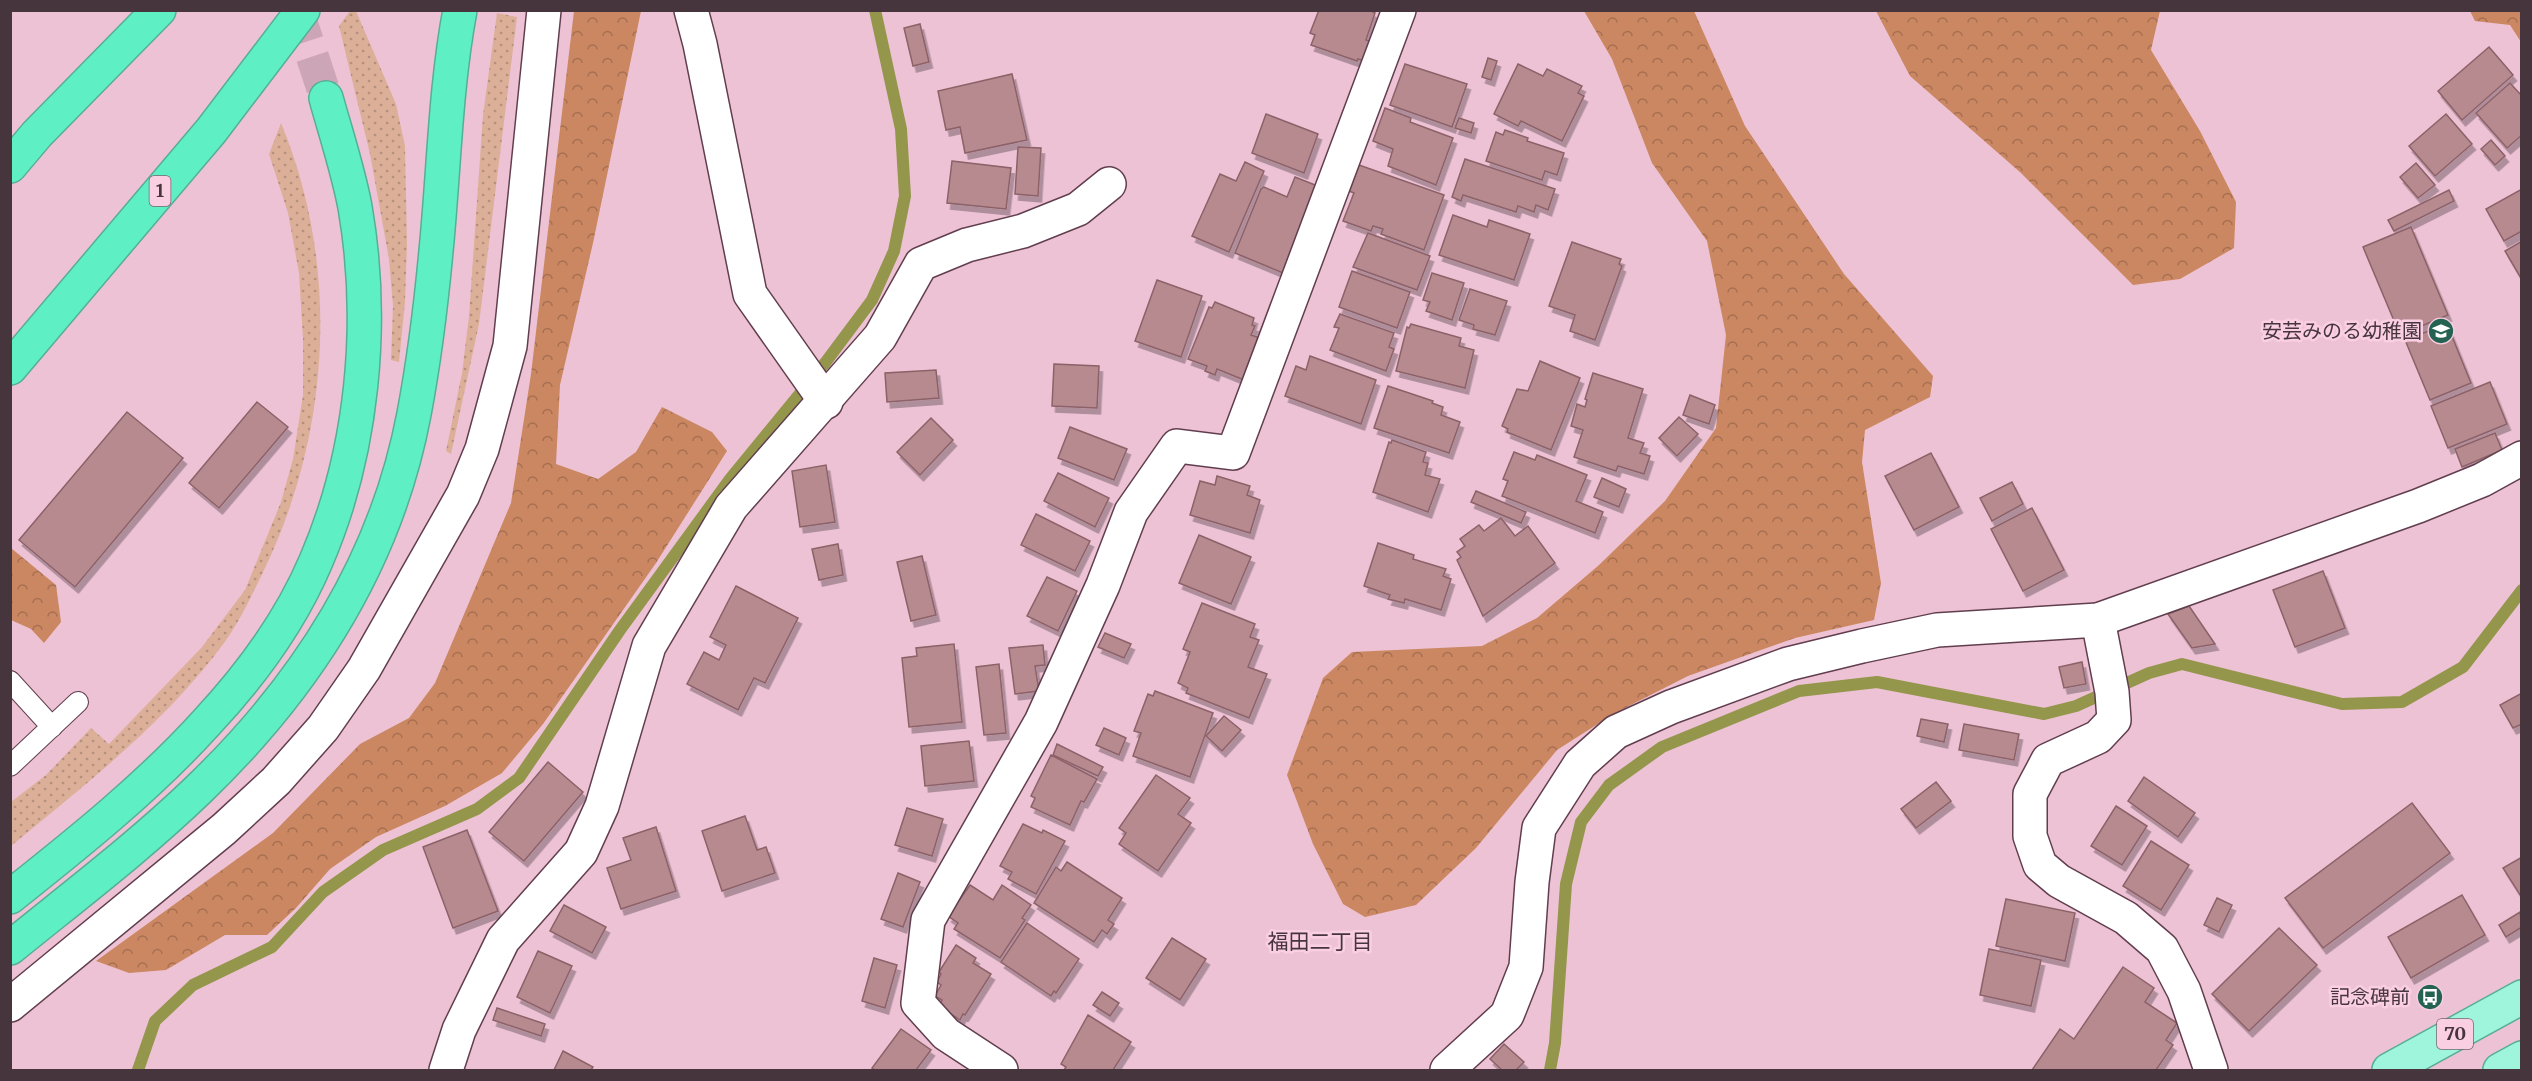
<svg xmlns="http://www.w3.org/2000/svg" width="2532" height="1081" font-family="Merriweather,'Noto Sans JP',serif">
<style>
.grass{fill:url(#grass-dots)}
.forest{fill:url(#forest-crowns)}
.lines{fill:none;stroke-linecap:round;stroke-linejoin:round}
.stream{stroke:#94964c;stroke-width:12}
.building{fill:#b68a8f;stroke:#8c6268;stroke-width:1.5;filter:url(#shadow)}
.highway-tunnel{stroke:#cca6b7;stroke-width:33;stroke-dasharray:33 16;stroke-linecap:butt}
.lane-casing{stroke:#613e4e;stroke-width:22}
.street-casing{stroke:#613e4e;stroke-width:36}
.primary-casing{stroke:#56ae95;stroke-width:36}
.highway-casing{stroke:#56ae95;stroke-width:36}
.lane{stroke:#fff;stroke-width:20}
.street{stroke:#fff;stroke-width:33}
.primary{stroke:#9ff5dc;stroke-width:33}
.highway{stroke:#5fefc5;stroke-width:33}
.labels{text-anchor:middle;stroke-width:5;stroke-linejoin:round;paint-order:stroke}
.shield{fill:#fbcfe2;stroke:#7c636e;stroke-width:1.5}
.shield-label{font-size:18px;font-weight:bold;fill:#46353d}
.poi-label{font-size:20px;fill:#46353d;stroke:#fbcfe2;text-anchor:end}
.neighbourhood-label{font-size:21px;fill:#46353d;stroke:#fbcfe2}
</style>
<defs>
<pattern id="grass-dots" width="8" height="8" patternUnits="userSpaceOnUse" patternTransform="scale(1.5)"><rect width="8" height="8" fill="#dcb098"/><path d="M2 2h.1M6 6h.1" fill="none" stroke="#b4907d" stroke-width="1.8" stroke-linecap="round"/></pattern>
<pattern id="forest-crowns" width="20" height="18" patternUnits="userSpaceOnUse" patternTransform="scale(1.5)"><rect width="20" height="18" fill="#ca8761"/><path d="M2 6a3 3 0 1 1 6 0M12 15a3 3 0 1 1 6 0" fill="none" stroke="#a66f51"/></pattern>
<filter id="shadow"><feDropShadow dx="3.5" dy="6" stdDeviation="0" flood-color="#0004"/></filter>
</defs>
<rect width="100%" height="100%" fill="#eec2d5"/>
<!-- grass -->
<g class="grass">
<path d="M 350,11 L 356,11 L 396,104 L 405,146 L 407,244 L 405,302 L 399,362 L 391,360 L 393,305 L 389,259 L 370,154 L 339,26 Z"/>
<path d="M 497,13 L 517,17 L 479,324 L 451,454 L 446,451 L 462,373 L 469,316 L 483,115 Z"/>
<path d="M 281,123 C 340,265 331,430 265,568 C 253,593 240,621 224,643 C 165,723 86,784 11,846 L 11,802 L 46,775 L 91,728 L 109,744 L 202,647 L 245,590 L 281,502 L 293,459 L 303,395 L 303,339 L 299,273 L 288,213 L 269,154 Z"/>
</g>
<!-- forest -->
<g class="forest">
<path d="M 574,11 L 641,11 L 593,243 L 560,385 L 556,464 L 598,479 L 636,452 L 662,407 L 712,432 L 727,451 L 656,563 L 543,724 L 502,773 L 445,806 L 376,837 L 330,869 L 296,908 L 267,935 L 225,935 L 166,970 L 129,973 L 96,961 L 273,833 L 360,744 L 409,718 L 435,683 L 511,503 L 531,374 Z"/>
<path d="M 1584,11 L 1694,11 L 1745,126 L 1844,274 L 1933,376 L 1930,397 L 1865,430 L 1862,462 L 1881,583 L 1874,620 L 1795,638 L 1688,676 L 1615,713 L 1557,750 L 1476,848 L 1416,905 L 1365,917 L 1343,904 L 1313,844 L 1287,775 L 1323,678 L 1352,652 L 1482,646 L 1537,618 L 1599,565 L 1665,501 L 1716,428 L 1726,335 L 1707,241 L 1652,163 L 1612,59 Z"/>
<path d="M 1876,11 L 2160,11 L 2151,50 L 2200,131 L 2236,202 L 2234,248 L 2180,279 L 2133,285 L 2021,173 L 1910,76 Z"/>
<path d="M 2470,11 L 2521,11 L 2521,42 L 2510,25 L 2475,21 Z"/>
<path d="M 11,548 L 56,585 L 61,622 L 44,643 L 31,629 L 11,620 Z"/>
</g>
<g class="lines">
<!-- stream -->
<g class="stream">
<path d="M 138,1070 L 155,1021 L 193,985 L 272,947 L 323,892 L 383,850 L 477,809 L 519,778 L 620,630 L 730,479 L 825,363 L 872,300 L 894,251 L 905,196 L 901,129 L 875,10"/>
<path d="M 1550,1070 L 1555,1043 L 1566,884 L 1581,822 L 1609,785 L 1662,747 L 1799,691 L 1877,682 L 2044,714 L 2076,706 L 2149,673 L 2182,664 L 2342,704 L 2402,702 L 2463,667 L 2522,590"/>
</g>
</g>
<!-- building -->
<g class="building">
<path d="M 1319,10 L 1369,10 L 1375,13 L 1366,40 L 1370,41 L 1364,61 L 1358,59 L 1357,61 L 1311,45 L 1315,35 L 1310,33 Z"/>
<path d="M 920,24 L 929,62 L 913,66 L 904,28 Z"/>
<path d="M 2489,47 L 2513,75 L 2462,120 L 2438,91 Z"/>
<path d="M 1488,58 L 1497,61 L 1491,80 L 1482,77 Z"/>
<path d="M 1405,64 L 1467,84 L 1452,127 L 1390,105 Z"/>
<path d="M 1518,64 L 1543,76 L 1547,69 L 1582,86 L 1578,93 L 1584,96 L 1562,141 L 1521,121 L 1518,126 L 1494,114 Z"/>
<path d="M 1012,74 L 1027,140 L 965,153 L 960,127 L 946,130 L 938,91 Z"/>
<path d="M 2510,83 L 2522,96 L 2522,135 L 2507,148 L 2476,113 Z"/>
<path d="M 1385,108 L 1411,118 L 1410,122 L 1453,138 L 1436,185 L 1388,166 L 1393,149 L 1373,141 Z"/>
<path d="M 1266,114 L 1318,134 L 1304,173 L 1252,153 Z"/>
<path d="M 2446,114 L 2472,144 L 2435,176 L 2409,146 Z"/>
<path d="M 1459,118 L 1474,123 L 1471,133 L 1455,128 Z"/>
<path d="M 1505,130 L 1528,138 L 1527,141 L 1564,153 L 1557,175 L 1545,171 L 1542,180 L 1486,161 L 1496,132 L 1503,135 Z"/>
<path d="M 2491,140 L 2505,156 L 2495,165 L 2481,149 Z"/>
<path d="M 1018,147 L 1041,148 L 1038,196 L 1015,194 Z"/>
<path d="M 1465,159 L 1555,189 L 1548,210 L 1536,205 L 1534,212 L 1518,206 L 1516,212 L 1463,195 L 1461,201 L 1452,197 Z"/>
<path d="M 952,161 L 1011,168 L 1006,209 L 947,203 Z"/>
<path d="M 1245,162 L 1264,171 L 1229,252 L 1192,236 L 1220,174 L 1236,181 Z"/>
<path d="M 2416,163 L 2435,185 L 2418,198 L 2400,177 Z"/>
<path d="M 1359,165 L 1444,195 L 1424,250 L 1381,234 L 1383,229 L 1373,226 L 1371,231 L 1343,221 L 1354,193 L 1349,191 Z"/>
<path d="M 1295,177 L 1320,187 L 1283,273 L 1235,253 L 1261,189 L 1264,187 L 1287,197 Z"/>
<path d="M 2522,189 L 2522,231 L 2504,241 L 2486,209 Z"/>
<path d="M 2449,190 L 2454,201 L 2394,231 L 2388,220 Z"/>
<path d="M 1453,215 L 1487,227 L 1489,220 L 1530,234 L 1514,280 L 1439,255 Z"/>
<path d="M 2411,227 L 2448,315 L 2400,335 L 2363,247 Z"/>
<path d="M 1368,233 L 1430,256 L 1417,290 L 1353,267 Z"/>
<path d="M 2522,241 L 2522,280 L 2505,251 Z"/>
<path d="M 1572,242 L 1621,259 L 1619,264 L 1622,266 L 1595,340 L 1570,331 L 1575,315 L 1549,306 Z"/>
<path d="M 1352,271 L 1410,292 L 1397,328 L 1339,307 Z"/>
<path d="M 1432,273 L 1464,283 L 1452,320 L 1426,311 L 1430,302 L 1423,300 Z"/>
<path d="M 1157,280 L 1202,296 L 1181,357 L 1135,341 Z"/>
<path d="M 1470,289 L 1507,301 L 1495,335 L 1473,329 L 1474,325 L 1459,320 Z"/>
<path d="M 1215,302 L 1254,318 L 1252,325 L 1255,326 L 1251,335 L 1260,338 L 1244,380 L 1217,369 L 1215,375 L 1205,371 L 1207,366 L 1188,359 L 1209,307 L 1212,308 Z"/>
<path d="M 1340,314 L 1394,333 L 1389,347 L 1394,349 L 1386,371 L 1330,350 L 1339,328 L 1334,327 Z"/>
<path d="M 1411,324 L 1461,338 L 1459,346 L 1474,350 L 1465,388 L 1396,371 L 1407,327 L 1409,328 Z"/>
<path d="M 2447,324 L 2471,383 L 2430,400 L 2405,340 Z"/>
<path d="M 1310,356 L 1376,380 L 1361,424 L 1285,396 L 1296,366 L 1306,370 Z"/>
<path d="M 1540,361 L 1580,378 L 1551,450 L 1507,432 L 1508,429 L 1502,426 L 1517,389 L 1528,391 Z"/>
<path d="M 1054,364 L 1099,366 L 1097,408 L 1052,406 Z"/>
<path d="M 936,370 L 939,398 L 887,402 L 885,373 Z"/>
<path d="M 1593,373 L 1643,389 L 1628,438 L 1644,443 L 1640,453 L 1650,456 L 1644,474 L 1618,466 L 1616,471 L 1574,457 L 1583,430 L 1571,426 L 1577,404 L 1585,407 L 1587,400 L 1585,399 Z"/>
<path d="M 2490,382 L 2507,424 L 2448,448 L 2431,406 Z"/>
<path d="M 1388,386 L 1433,401 L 1432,403 L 1443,407 L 1441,415 L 1460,422 L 1449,453 L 1374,428 Z"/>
<path d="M 1690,395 L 1715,405 L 1709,424 L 1683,415 Z"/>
<path d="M 257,402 L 288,427 L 219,508 L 189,483 Z"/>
<path d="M 127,412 L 183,458 L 75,587 L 19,540 Z"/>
<path d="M 1679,417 L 1698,434 L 1677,456 L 1659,438 Z"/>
<path d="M 931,418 L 953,440 L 920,475 L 897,452 Z"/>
<path d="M 1070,427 L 1127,449 L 1114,480 L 1058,458 Z"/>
<path d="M 2495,433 L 2502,450 L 2462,467 L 2455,449 Z"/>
<path d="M 1392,440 L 1426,452 L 1423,462 L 1428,463 L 1425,475 L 1440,479 L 1428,512 L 1373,492 L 1389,442 L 1391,443 Z"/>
<path d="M 1514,452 L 1535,460 L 1537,455 L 1587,475 L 1576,501 L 1603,512 L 1595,533 L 1502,496 L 1508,481 L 1503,479 Z"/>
<path d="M 1931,453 L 1959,507 L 1914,530 L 1885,476 Z"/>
<path d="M 826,465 L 835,522 L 800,527 L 792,471 Z"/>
<path d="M 1058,473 L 1109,498 L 1095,527 L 1044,501 Z"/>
<path d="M 1217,476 L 1250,486 L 1247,495 L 1260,500 L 1250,533 L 1190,515 L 1200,481 L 1215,485 Z"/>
<path d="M 1602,478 L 1626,489 L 1619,507 L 1594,497 Z"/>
<path d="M 2012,482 L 2023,504 L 1992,521 L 1980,498 Z"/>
<path d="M 1476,491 L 1526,512 L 1521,523 L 1471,502 Z"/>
<path d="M 2032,508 L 2064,570 L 2023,591 L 1991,529 Z"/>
<path d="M 1036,514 L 1090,541 L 1075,571 L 1021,545 Z"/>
<path d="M 1501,518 L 1515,536 L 1528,526 L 1555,563 L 1483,616 L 1457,560 L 1461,557 L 1457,552 L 1465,546 L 1460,539 L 1479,525 L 1484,531 Z"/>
<path d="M 1199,535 L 1251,557 L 1231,604 L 1179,583 Z"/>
<path d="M 1378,543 L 1414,555 L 1413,559 L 1446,569 L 1443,576 L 1451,579 L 1441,610 L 1405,599 L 1404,603 L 1388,599 L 1390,595 L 1364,586 Z"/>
<path d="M 838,544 L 843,575 L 819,580 L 812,549 Z"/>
<path d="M 922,556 L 936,615 L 911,621 L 897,562 Z"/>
<path d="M 2323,571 L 2345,628 L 2295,647 L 2273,590 Z"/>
<path d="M 1047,577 L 1077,591 L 1058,631 L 1027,616 Z"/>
<path d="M 736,586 L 798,618 L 765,683 L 754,678 L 738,710 L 687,684 L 704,652 L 719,660 L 726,645 L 710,637 Z"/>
<path d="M 1202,603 L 1255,624 L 1250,637 L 1259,640 L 1248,667 L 1267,674 L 1249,718 L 1186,693 L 1188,688 L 1178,683 L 1190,652 L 1183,649 Z"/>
<path d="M 2189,606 L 2215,644 L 2192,648 L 2168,614 Z"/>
<path d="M 1105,633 L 1131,644 L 1124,658 L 1098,647 Z"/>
<path d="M 954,644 L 962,722 L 909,727 L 902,658 L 917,656 L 916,648 Z"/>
<path d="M 1043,645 L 1045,665 L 1035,666 L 1039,691 L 1015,694 L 1009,648 Z"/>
<path d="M 2082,662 L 2086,684 L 2064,688 L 2059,667 Z"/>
<path d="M 999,664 L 1006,733 L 984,735 L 976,667 Z"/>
<path d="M 1155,691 L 1213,713 L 1190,777 L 1133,756 L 1141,733 L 1134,731 L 1148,694 L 1153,696 Z"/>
<path d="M 2522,693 L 2522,724 L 2513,728 L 2500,705 Z"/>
<path d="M 1224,716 L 1241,730 L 1222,751 L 1206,736 Z"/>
<path d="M 1921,719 L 1948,724 L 1944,742 L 1917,736 Z"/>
<path d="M 1964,724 L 2019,734 L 2014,760 L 1959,750 Z"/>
<path d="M 1104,728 L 1126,738 L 1119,755 L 1096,745 Z"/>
<path d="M 969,741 L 974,781 L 925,786 L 921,746 Z"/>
<path d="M 1057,744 L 1103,767 L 1098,776 L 1053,755 Z"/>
<path d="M 1051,755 L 1097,779 L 1084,802 L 1081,801 L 1070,825 L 1031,807 L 1035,798 L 1031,796 Z"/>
<path d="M 548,762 L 583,792 L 524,861 L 489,832 Z"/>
<path d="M 1156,775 L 1190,798 L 1178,814 L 1191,823 L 1158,871 L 1119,844 L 1126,833 L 1119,828 Z"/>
<path d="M 2144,777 L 2195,813 L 2178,837 L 2128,801 Z"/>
<path d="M 1936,782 L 1951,801 L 1916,828 L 1901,809 Z"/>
<path d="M 2412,803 L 2450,853 L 2323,948 L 2285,898 Z"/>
<path d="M 2116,806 L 2147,826 L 2122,865 L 2091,846 Z"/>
<path d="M 907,808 L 943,819 L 932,856 L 895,845 Z"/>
<path d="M 745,816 L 757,850 L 766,847 L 775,873 L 722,891 L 702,831 Z"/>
<path d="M 1023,824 L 1042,833 L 1043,830 L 1065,841 L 1036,894 L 1008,879 L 1012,872 L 1000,866 Z"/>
<path d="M 656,827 L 676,891 L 621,909 L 607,868 L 631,860 L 623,838 Z"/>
<path d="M 467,830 L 498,911 L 453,928 L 423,847 Z"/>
<path d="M 2151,841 L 2189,865 L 2161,910 L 2123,886 Z"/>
<path d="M 2522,857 L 2522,898 L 2503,868 Z"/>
<path d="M 1067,862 L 1122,898 L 1108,920 L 1114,924 L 1107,934 L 1102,930 L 1094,942 L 1034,903 L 1056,867 L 1061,871 Z"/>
<path d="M 898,873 L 920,882 L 903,927 L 881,919 Z"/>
<path d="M 970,885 L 993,900 L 1002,885 L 1031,905 L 1022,918 L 1025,920 L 1000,958 L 954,929 L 958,923 L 948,916 Z"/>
<path d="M 2462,895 L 2485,935 L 2411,978 L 2388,937 Z"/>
<path d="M 2217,898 L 2232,905 L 2219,932 L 2204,925 Z"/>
<path d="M 2006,899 L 2075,913 L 2065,961 L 1996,946 Z"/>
<path d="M 564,905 L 606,927 L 592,953 L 550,931 Z"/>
<path d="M 2520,912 L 2522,927 L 2506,937 L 2499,925 Z"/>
<path d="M 1027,923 L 1079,959 L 1056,993 L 1054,991 L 1051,996 L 1001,962 Z"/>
<path d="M 2279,928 L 2317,965 L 2249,1031 L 2212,994 Z"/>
<path d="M 1172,938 L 1206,959 L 1180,1000 L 1146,978 Z"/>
<path d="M 956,945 L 976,958 L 973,963 L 991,974 L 965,1015 L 963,1014 L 960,1020 L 939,1006 L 942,1000 L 935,996 L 941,985 L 937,982 L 941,974 L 939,972 Z"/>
<path d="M 1989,949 L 2041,960 L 2031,1006 L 1980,995 Z"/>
<path d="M 538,951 L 572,966 L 550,1013 L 517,997 Z"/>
<path d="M 874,958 L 897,965 L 885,1008 L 862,1001 Z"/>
<path d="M 2123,967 L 2154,988 L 2145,1002 L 2177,1023 L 2166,1040 L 2173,1045 L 2156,1070 L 2032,1070 L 2060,1029 L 2074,1039 Z"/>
<path d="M 1102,992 L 1119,1003 L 1110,1016 L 1093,1005 Z"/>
<path d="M 497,1008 L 545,1024 L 541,1036 L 493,1020 Z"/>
<path d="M 1088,1015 L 1131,1042 L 1113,1070 L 1064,1070 L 1066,1067 L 1061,1064 Z"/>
<path d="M 901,1029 L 931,1050 L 916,1070 L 875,1070 L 872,1068 Z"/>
<path d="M 1504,1044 L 1524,1062 L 1516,1070 L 1502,1070 L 1490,1059 Z"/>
<path d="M 563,1051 L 593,1067 L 591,1070 L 554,1070 Z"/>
</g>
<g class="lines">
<!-- highway-tunnel -->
<path class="highway-tunnel" d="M 297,10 L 326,98"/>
<!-- lane casing -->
<g class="lane-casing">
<g id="lane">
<path d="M 10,681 L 52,727"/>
<path d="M 10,766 L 78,702"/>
</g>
</g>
<!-- street casing -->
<g class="street-casing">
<g id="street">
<path d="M 691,10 L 700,44 L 750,294 L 826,402"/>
<path d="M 2098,620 L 2112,692 L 2114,720 L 2098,737 L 2048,760 L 2030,794 L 2030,836 L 2040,865 L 2059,881 L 2126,918 L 2162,949 L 2184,991 L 2211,1070"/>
<path d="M 10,1005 L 224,829 L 276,781 L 323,728 L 364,669 L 463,495 L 482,449 L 510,346 L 544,10"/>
<path d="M 446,1070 L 459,1030 L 503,940 L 581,852 L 602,806 L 649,646 L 731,507 L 880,337 L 921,264 L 967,245 L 1023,231 L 1078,209 L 1109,184"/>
<path d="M 1001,1070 L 946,1034 L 918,1003 L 928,920 L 1041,722 L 1103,585 L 1131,512 L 1177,446 L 1233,453 L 1399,10"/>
<path d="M 1447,1070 L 1507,1015 L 1526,967 L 1532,882 L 1539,828 L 1580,764 L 1616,732 L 1671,707 L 1788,664 L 1862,646 L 1937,630 L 2098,620 L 2418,506 L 2482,480 L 2522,458"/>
</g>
</g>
<!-- primary casing -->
<g class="primary-casing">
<g id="primary">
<path d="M 2389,1070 L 2522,997"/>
<path d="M 2500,1070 L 2522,1058"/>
</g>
</g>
<!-- highway casing -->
<g class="highway-casing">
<g id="highway">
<path d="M 10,166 L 37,134 L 159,10"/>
<path d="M 10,368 L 211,131 L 303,10"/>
<path d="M 10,897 C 78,843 148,787 206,723 C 250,676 291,620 316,561 C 363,452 375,323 355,207 C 348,170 336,134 326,98"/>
<path d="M 10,948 C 74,896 140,846 199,789 C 307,685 386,562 414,414 C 424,361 431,305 436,251 C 444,171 445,90 460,10"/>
</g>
</g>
<!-- lane -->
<use href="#lane" class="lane"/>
<!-- street -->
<use href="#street" class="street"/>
<!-- primary -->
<use href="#primary" class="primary"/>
<!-- highway -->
<use href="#highway" class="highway"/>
</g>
<!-- icons -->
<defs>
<g id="school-disc" transform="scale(1.35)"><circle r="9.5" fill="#246351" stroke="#fbcfe2"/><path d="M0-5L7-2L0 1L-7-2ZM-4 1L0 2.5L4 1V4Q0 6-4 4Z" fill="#fff"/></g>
<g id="bus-disc" transform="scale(1.35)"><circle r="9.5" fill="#246351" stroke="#fbcfe2"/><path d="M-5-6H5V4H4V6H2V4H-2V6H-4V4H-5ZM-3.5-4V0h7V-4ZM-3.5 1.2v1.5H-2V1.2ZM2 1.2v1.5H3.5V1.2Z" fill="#fff"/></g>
</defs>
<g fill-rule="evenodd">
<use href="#school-disc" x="2441" y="331"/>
<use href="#bus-disc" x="2430" y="997"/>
</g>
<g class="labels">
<!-- shield labels -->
<g class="shield">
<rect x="149.5" y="176" width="21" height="30" rx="4.5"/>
<rect x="2437" y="1019" width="36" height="30" rx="4.5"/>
</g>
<g class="shield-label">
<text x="160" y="197">1</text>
<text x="2455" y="1040">70</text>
</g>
<!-- poi labels -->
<g class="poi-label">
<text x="2422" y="338">安芸みのる幼稚園</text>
<text x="2410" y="1004">記念碑前</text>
</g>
<!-- neighbourhood labels -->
<g class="neighbourhood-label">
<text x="1320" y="949">福田二丁目</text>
</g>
</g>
<!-- border -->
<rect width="2532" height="1081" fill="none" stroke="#46353d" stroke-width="24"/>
</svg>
